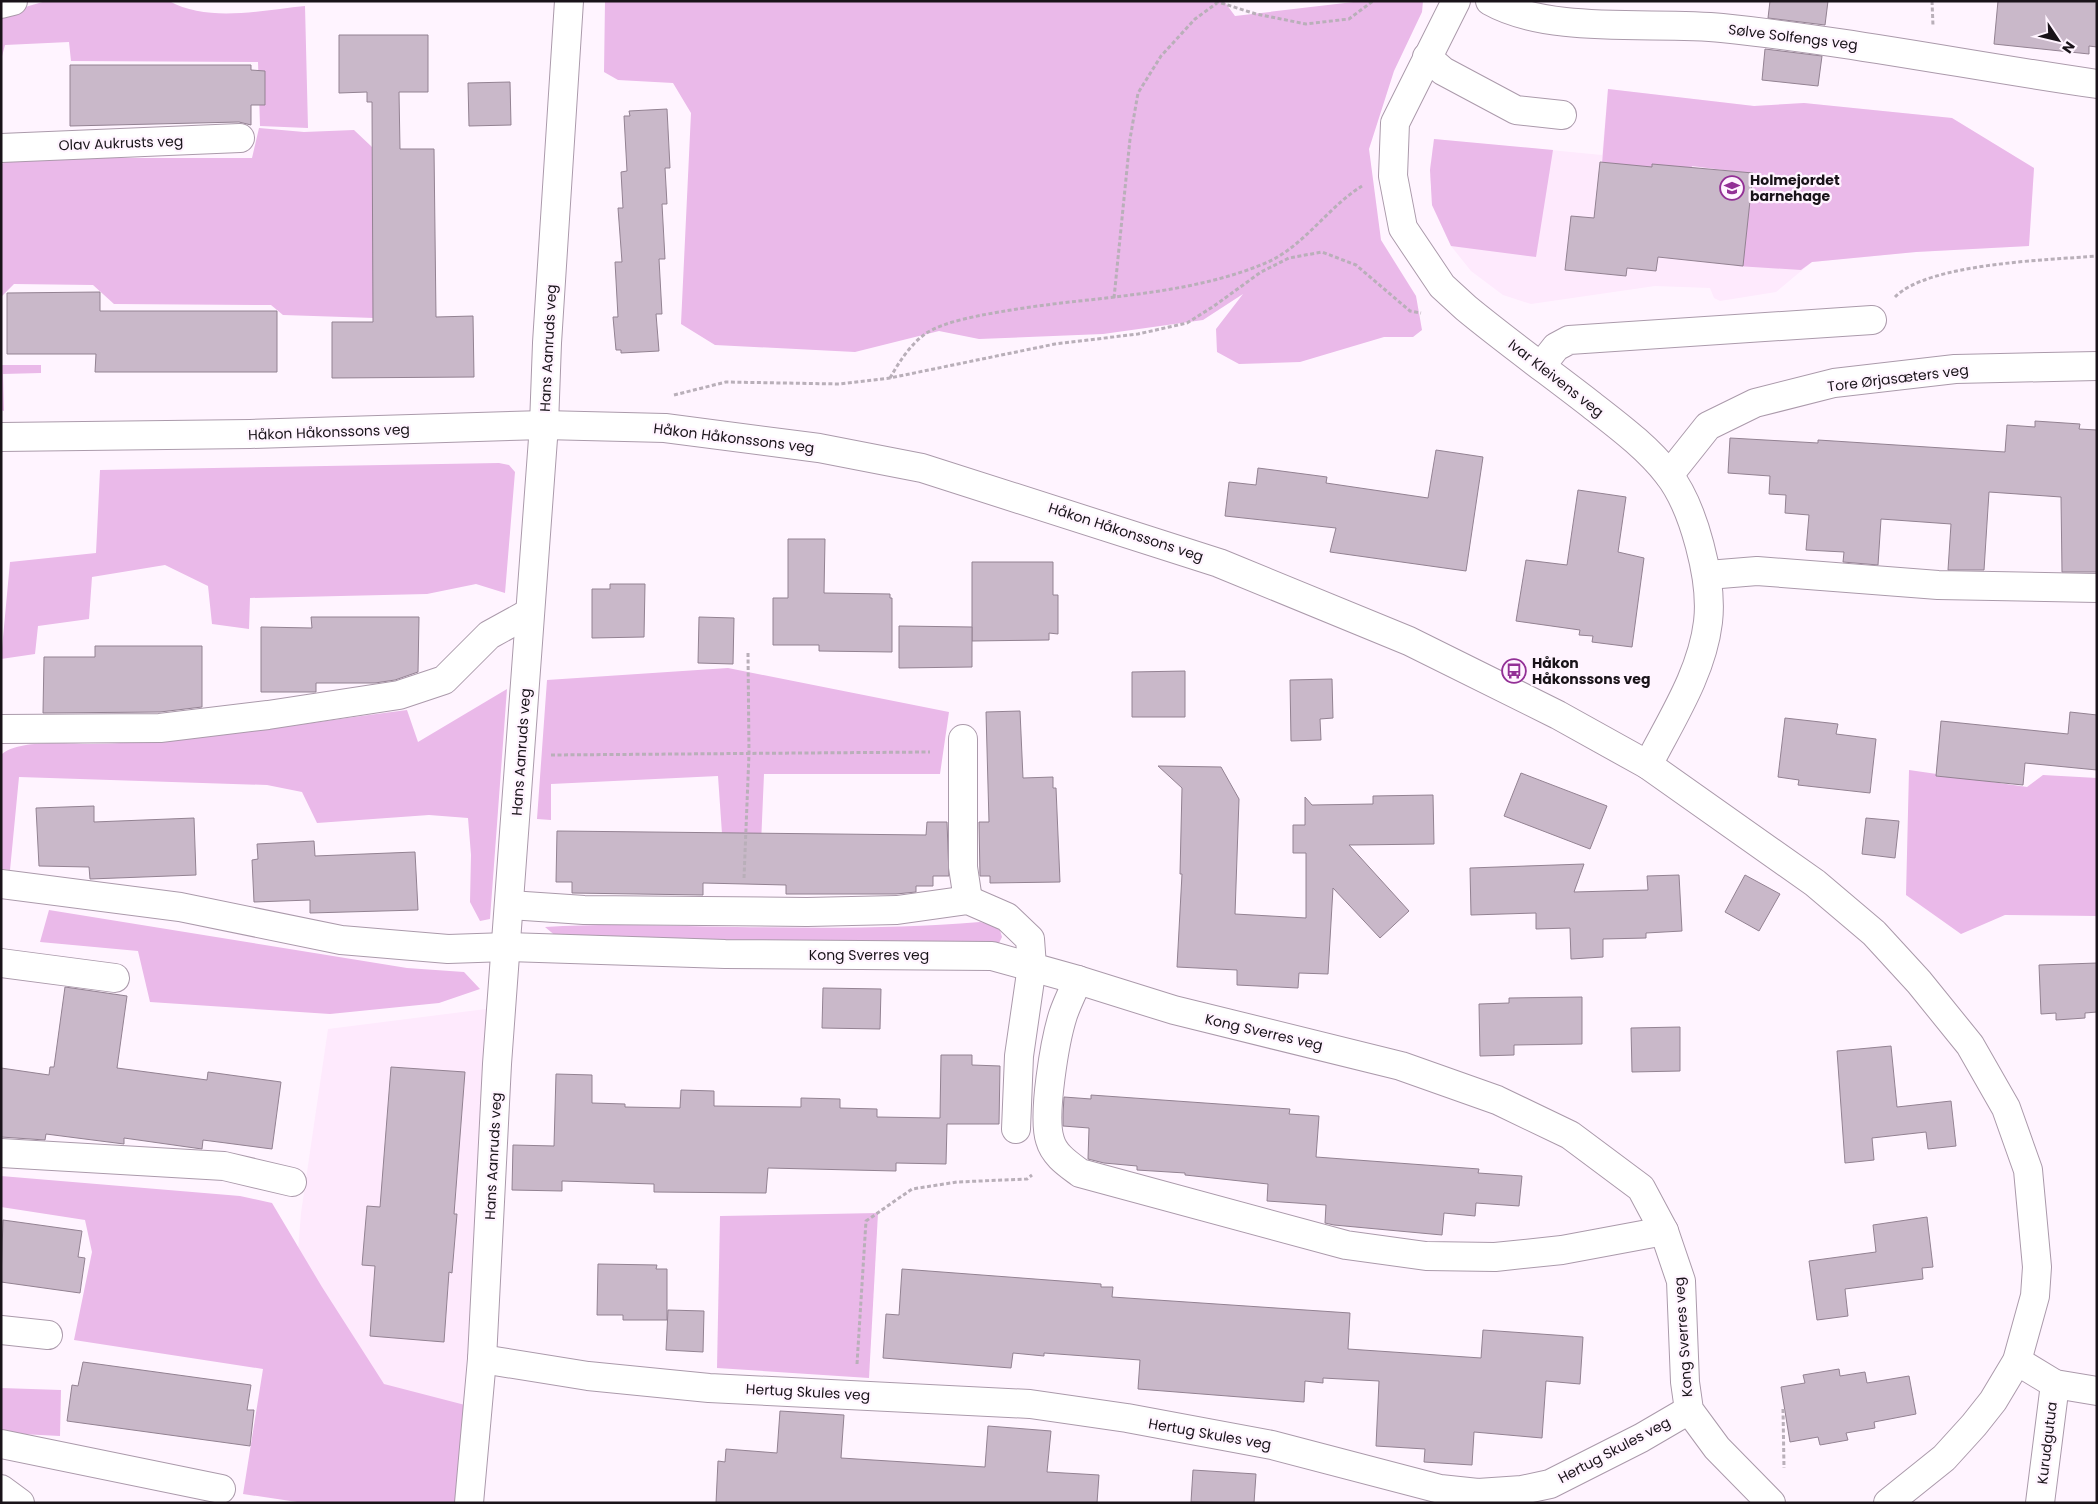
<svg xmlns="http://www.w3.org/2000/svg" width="2098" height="1504" font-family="Poppins,sans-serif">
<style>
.built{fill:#feeafd}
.green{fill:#eab9e9}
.building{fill:#c9b8c9;stroke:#938292}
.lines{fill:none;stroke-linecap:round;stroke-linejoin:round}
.minor-casing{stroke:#ab9aab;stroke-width:30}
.path{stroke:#b9afb9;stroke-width:3;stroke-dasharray:4 2.5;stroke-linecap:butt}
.minor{stroke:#fff;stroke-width:28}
.labels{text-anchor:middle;stroke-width:4.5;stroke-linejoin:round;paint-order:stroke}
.street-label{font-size:14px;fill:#191319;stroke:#fff4ff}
.poi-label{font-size:14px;font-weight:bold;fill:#191319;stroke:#fff4ff;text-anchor:start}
</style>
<rect width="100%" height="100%" fill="#fff4ff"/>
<!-- built -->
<g class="built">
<path d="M 1608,89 L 1754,106 L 1804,103 L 1952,118 L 2034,168 L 2029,246 L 1916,252 L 1812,262 L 1776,292 L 1720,301 L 1714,298 L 1710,288 L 1655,286 L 1531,304 L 1503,295 L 1471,271 L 1451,246 L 1432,205 L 1430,170 L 1434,139 L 1602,155 Z"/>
<path d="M 486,1009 L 484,1122 L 463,1492 L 280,1480 L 301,1213 L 328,1029 Z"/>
</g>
<!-- green -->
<g class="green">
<path d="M 46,1 L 169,1 C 209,23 262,10 305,6 L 308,128 L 260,126 L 258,62 L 71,61 L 69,42 L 5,45 L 1,60 L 1,14 Z"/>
<path d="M 605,1 L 1224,1 L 1235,16 L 1362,1 L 1423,1 L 1422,12 L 1394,71 L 1369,149 L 1381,240 L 1416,296 L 1422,330 L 1413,337 L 1384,337 L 1300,362 L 1239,364 L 1217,352 L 1216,329 L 1243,294 L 1203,320 L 1103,334 L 979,339 L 939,331 L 855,352 L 715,345 L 681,324 L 691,113 L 673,83 L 618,80 L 604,72 Z"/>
<path d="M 1608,89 L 1754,106 L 1804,103 L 1952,118 L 2034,168 L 2029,246 L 1916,252 L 1812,262 L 1801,270 L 1737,266 L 1747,173 L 1692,166 L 1688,198 L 1602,164 Z"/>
<path d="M 259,128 L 304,132 L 354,130 L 372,147 L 374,318 L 283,315 L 271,305 L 114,304 L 93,285 L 14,284 L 1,297 L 1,164 L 16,158 L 252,158 Z"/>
<path d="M 1434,139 L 1553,150 L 1536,257 L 1451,246 L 1432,205 L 1430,170 Z"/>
<path d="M 1,365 L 41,365 L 41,373 L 3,374 L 4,411 L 1,410 Z"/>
<path d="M 499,463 L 509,465 L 515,472 L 505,593 L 476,584 L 427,594 L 250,598 L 249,629 L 212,624 L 208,586 L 165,565 L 92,577 L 89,619 L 38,626 L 35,654 L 1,659 L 10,562 L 96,553 L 100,470 Z"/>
<path d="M 728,668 L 949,712 L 940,774 L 764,774 L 761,844 L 723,848 L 718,776 L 551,784 L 551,820 L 537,819 L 547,680 Z"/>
<path d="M 507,689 L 490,919 L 480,921 L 470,902 L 471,855 L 468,818 L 429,815 L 317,823 L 302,792 L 267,785 L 19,777 L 10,870 L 1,869 L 1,755 C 17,739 67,744 90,744 C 196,743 302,723 407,710 L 418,742 Z"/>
<path d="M 1909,770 L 2027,787 L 2043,775 L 2097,778 L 2097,916 L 2005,915 L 1961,934 L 1906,895 Z"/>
<path d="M 49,910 L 407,968 L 464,972 L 480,989 L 439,1003 L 330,1014 L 150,1002 L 138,951 L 40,942 Z"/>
<path d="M 980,922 L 999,927 L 1002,937 L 999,943 L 829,943 L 557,937 L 545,927 C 609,923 672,926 736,927 C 817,928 899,929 980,922 Z"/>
<path d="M 1,1176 L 240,1196 L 272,1203 L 322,1287 L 384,1384 L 465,1405 L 459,1503 L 304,1503 L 243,1494 L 263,1369 L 74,1340 L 92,1252 L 85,1220 L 1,1207 Z"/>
<path d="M 878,1213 L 869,1378 L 717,1368 L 720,1216 Z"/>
<path d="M 1,1388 L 61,1390 L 60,1436 L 1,1433 Z"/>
</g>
<!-- building -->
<g class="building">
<path d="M 1770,1 L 1828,1 L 1825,25 L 1768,18 Z"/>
<path d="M 1998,1 L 2097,1 L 2097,47 L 2089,46 L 2089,54 L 1994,44 Z"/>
<path d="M 339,35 L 428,35 L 428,92 L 399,92 L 400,149 L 434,149 L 436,317 L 473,316 L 474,377 L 332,378 L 332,322 L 373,322 L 372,102 L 367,102 L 367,92 L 339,93 Z"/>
<path d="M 1765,49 L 1822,56 L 1818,86 L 1762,80 Z"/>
<path d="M 70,65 L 251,65 L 251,70 L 265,71 L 265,105 L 251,105 L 251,125 L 239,122 L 70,126 Z"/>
<path d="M 510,82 L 511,125 L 469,126 L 468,83 Z"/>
<path d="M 667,109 L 670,168 L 665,168 L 667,204 L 662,204 L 665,259 L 659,259 L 662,314 L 656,314 L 659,351 L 621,353 L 621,350 L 616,350 L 613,317 L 618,317 L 615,262 L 622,262 L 618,208 L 623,208 L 621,172 L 627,171 L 624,116 L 630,116 L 629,111 Z"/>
<path d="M 1600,162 L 1652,167 L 1652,164 L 1753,173 L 1743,266 L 1658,257 L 1656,271 L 1627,268 L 1626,276 L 1565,270 L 1571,216 L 1594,218 Z"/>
<path d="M 100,292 L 100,311 L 277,311 L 277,372 L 95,372 L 96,354 L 7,354 L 7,293 Z"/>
<path d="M 2035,421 L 2080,424 L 2079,429 L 2097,430 L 2097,572 L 2062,572 L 2061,497 L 1989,492 L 1984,570 L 1948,570 L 1951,524 L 1881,519 L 1878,565 L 1843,562 L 1844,552 L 1806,550 L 1809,515 L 1785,513 L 1786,495 L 1769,494 L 1770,476 L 1728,473 L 1730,438 L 1818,443 L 1818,440 L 2005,452 L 2007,425 L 2035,427 Z"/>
<path d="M 1436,450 L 1483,457 L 1466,571 L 1330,552 L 1336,528 L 1225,516 L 1229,482 L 1256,485 L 1258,468 L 1327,477 L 1326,483 L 1428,498 Z"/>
<path d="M 1578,490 L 1626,497 L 1618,552 L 1644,558 L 1632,647 L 1592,642 L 1593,636 L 1579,635 L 1580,630 L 1516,621 L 1526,560 L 1567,565 Z"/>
<path d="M 788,539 L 825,539 L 824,593 L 890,594 L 890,598 L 892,598 L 892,652 L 819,651 L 819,645 L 773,645 L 773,598 L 788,598 Z"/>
<path d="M 972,562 L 1053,562 L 1053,595 L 1058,595 L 1058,634 L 1049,633 L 1049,640 L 972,641 Z"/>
<path d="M 610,584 L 645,584 L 644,637 L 592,638 L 592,589 L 610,589 Z"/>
<path d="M 311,617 L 419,617 L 418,672 L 395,680 L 375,683 L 316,683 L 316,692 L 261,692 L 261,627 L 312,628 Z"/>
<path d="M 699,617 L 734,618 L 733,664 L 698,663 Z"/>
<path d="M 899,626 L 972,627 L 972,667 L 899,668 Z"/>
<path d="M 95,646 L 202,646 L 202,707 L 160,712 L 43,713 L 44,657 L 95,657 Z"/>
<path d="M 1185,671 L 1185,717 L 1132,717 L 1132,672 Z"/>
<path d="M 1332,679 L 1333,718 L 1320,719 L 1321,740 L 1291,741 L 1290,680 Z"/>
<path d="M 1020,711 L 1023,778 L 1053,777 L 1053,788 L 1056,788 L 1060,882 L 990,883 L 990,876 L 980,876 L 979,822 L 989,822 L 986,712 Z"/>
<path d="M 2070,712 L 2097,715 L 2097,770 L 2025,763 L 2023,785 L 1936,776 L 1941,721 L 2068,734 Z"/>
<path d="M 1785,718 L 1838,724 L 1836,734 L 1876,739 L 1870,793 L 1798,785 L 1799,780 L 1778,777 Z"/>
<path d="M 1158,766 L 1221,767 L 1239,799 L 1235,914 L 1306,918 L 1306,853 L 1293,853 L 1293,825 L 1305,825 L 1305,797 L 1312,805 L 1373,804 L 1373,796 L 1433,795 L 1434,844 L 1349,845 L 1409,911 L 1380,938 L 1333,888 L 1328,974 L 1299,973 L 1298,988 L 1237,985 L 1237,970 L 1177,967 L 1182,874 L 1180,874 L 1182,788 Z"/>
<path d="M 1521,773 L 1607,806 L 1590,849 L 1504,816 Z"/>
<path d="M 94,806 L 94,822 L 194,818 L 196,875 L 90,879 L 89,867 L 39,866 L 36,808 Z"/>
<path d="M 1866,818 L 1899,821 L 1895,858 L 1862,854 Z"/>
<path d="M 927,822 L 947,822 L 949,876 L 933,876 L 933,886 L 916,886 L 916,892 L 896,894 L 786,894 L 786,885 L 703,883 L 703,895 L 572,893 L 572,882 L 556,882 L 557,831 L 926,835 Z"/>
<path d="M 314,841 L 315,856 L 415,852 L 418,910 L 310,913 L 310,900 L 254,902 L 252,860 L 258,859 L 257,844 Z"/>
<path d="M 1584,864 L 1574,892 L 1648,890 L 1647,876 L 1679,875 L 1682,931 L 1646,933 L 1646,938 L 1603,939 L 1603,957 L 1571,959 L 1570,928 L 1536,929 L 1536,913 L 1471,915 L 1470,868 Z"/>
<path d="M 1745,875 L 1780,894 L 1759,931 L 1725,912 Z"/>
<path d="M 2097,963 L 2097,1012 L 2085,1013 L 2085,1018 L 2056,1020 L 2056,1013 L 2041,1014 L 2039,965 Z"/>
<path d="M 65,987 L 127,996 L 117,1068 L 207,1080 L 208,1072 L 281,1082 L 272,1149 L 203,1140 L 202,1149 L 124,1138 L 124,1144 L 46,1134 L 45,1140 L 1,1137 L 1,1068 L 49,1075 L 50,1067 L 54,1067 Z"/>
<path d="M 823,988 L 881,989 L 880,1029 L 822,1028 Z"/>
<path d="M 1582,997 L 1582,1044 L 1514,1045 L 1514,1055 L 1480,1056 L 1479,1004 L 1509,1003 L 1509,998 Z"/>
<path d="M 1680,1027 L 1680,1071 L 1632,1072 L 1631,1028 Z"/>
<path d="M 1891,1046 L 1897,1107 L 1951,1101 L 1956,1146 L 1928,1149 L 1926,1132 L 1872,1138 L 1874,1160 L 1845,1163 L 1837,1051 Z"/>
<path d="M 941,1055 L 972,1055 L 972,1065 L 1000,1066 L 999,1124 L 947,1124 L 946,1164 L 896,1163 L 896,1171 L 768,1168 L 766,1193 L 654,1192 L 654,1184 L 562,1181 L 562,1191 L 512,1190 L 513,1145 L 554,1146 L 556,1074 L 592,1075 L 592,1103 L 625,1104 L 625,1107 L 680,1108 L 681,1090 L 714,1091 L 714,1106 L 801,1107 L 801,1098 L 840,1099 L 840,1108 L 877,1109 L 877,1117 L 940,1118 Z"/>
<path d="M 391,1067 L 465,1072 L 454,1214 L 457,1214 L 452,1273 L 449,1272 L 444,1342 L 370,1336 L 375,1266 L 362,1265 L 367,1206 L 380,1207 Z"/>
<path d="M 1091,1095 L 1290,1109 L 1289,1114 L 1319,1116 L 1316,1157 L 1479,1169 L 1478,1173 L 1522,1176 L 1519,1206 L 1476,1203 L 1475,1216 L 1444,1213 L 1442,1235 L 1334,1225 L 1325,1223 L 1326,1205 L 1267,1201 L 1268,1184 L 1185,1175 L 1185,1173 L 1137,1170 L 1137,1166 L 1104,1163 L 1088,1159 L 1089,1128 L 1063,1126 L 1063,1114 L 1064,1097 L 1091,1099 Z"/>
<path d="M 1927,1217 L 1933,1267 L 1922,1268 L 1923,1279 L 1845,1289 L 1848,1316 L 1817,1320 L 1809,1261 L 1876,1252 L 1873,1225 Z"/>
<path d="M 3,1220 L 82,1231 L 78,1257 L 85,1258 L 80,1293 L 1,1282 Z"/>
<path d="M 598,1264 L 657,1265 L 656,1269 L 667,1269 L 667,1320 L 623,1320 L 623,1315 L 597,1315 Z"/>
<path d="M 902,1269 L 1101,1284 L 1101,1287 L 1113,1287 L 1112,1297 L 1350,1313 L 1348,1349 L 1481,1358 L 1483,1330 L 1583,1337 L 1580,1384 L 1546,1381 L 1542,1438 L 1474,1432 L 1472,1465 L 1424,1462 L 1425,1449 L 1376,1446 L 1379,1381 L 1323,1378 L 1323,1383 L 1305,1381 L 1304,1402 L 1138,1389 L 1140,1360 L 1044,1353 L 1044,1356 L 1013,1353 L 1011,1368 L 883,1358 L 886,1314 L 899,1315 Z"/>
<path d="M 668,1310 L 704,1311 L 703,1352 L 666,1350 Z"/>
<path d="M 83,1362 L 251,1385 L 247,1410 L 254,1410 L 250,1446 L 67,1421 L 72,1385 L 78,1386 Z"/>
<path d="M 1839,1369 L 1840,1376 L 1865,1372 L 1867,1383 L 1909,1376 L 1916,1414 L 1874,1422 L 1875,1428 L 1846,1433 L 1848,1440 L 1820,1445 L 1818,1437 L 1790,1442 L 1781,1387 L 1805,1383 L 1803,1375 Z"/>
<path d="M 780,1411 L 844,1415 L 841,1458 L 985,1467 L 988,1426 L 1051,1431 L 1047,1472 L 1099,1475 L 1097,1503 L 716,1503 L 718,1461 L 725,1462 L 726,1449 L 777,1453 Z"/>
<path d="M 1193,1470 L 1256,1474 L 1254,1503 L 1191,1502 Z"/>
</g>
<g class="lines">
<!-- minor casing -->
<g class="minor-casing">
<g id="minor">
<path d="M 1456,1 L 1395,123 L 1393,176 L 1403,228 L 1442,286 L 1466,308 C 1506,341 1549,372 1589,403 C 1617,425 1646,446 1668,474 C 1694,507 1713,581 1708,622 C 1702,673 1671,720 1648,765"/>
<path d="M 1490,1 C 1550,35 1654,21 1722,28 C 1848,41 1972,66 2097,84"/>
<path d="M 1,4 L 13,1"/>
<path d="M 1427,57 L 1443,71 L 1516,110 L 1562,115"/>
<path d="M 1,148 L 240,138"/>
<path d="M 1541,366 L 1556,347 L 1569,340 L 1872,320"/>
<path d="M 1,437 L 250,434 L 544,425 L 665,428 L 819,448 L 922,468 L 1219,563 L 1409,641 L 1558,715 L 1648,765 L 1815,883 L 1874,933 L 1919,982 L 1970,1045 L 2006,1108 L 2028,1170 L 2037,1267 L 2035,1296 L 2017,1361 L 1993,1401 L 1974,1425 L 1944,1458 L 1888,1503"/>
<path d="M 1669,475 L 1708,426 L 1755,403 L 1834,383 L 1955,369 L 2097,366"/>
<path d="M 1708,575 L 1757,571 L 1938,585 L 2097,588"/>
<path d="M 1,729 L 160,728 L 268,715 L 399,695 L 444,680 L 489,635 L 529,613"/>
<path d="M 963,739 L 963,867 L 968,900"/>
<path d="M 1,884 L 180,907 L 341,940 L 448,949 L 507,947 L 725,954 L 992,956 L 1078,980 L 1174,1010 L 1401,1066 L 1497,1100 L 1570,1135 L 1641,1188 L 1664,1231 L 1681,1281 L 1685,1382 L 1689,1410 L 1717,1448 L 1771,1503"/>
<path d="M 510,905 L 584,910 L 807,912 L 897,910 L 968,900 L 1007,917 L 1030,939 L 1032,966 L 1019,1056 L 1016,1129"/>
<path d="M 1,963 L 115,978"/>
<path d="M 1078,980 C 1073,991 1067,1003 1063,1015 C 1055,1040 1042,1116 1050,1140 C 1054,1155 1068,1164 1080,1173 L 1346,1245 L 1426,1256 L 1495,1257 L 1562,1250 L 1664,1231"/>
<path d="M 1,1153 L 224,1166 L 292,1182"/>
<path d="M 1,1330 L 48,1335"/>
<path d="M 482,1359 L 588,1376 L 709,1388 L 1030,1404 L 1127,1418 L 1272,1445 L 1440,1489 L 1478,1493 L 1522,1490 L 1550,1484 L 1641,1438 L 1689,1410"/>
<path d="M 2017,1361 L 2055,1384 L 2097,1391"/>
<path d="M 1,1444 L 221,1489"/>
<path d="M 1,1489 L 20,1503"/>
<path d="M 469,1503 L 482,1359 L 497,1064 L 544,425 L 547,343 L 569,1"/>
<path d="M 2040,1503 L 2055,1384"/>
</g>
</g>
<!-- path -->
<g class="path">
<path d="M 1215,1 L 1256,14 L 1306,24 L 1349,19 L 1373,1"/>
<path d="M 1932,1 L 1933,26"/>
<path d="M 1895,297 C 1928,263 2049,260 2097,256"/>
<path d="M 1114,298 L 1130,139 L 1138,93 L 1161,56 L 1195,19 L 1217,3"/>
<path d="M 890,378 C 899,362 910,345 925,334 C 944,321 982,315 1005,311 C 1091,296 1187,297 1268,262 C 1305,245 1328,207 1362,186"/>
<path d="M 674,395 L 726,382 L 840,384 L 890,378 L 1055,344 L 1138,334 L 1187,323 L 1214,306 L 1261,272 L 1289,258 L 1322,252 L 1356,265 L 1410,311 L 1421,313"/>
<path d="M 551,755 L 930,752"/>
<path d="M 744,878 L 749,754 L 748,653"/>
<path d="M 857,1364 L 866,1221 L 912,1189 L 957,1182 L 1027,1179 L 1032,1175"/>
<path d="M 1783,1409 L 1784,1468"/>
</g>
<!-- minor -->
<use href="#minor" class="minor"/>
</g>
<!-- icons -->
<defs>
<g id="school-ring" transform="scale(1.25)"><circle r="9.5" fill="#fff4ff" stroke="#933096" stroke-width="1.5"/><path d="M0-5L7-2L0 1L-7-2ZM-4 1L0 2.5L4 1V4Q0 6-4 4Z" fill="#933096"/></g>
<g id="bus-ring" transform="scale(1.25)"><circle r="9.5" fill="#fff4ff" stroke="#933096" stroke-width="1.5"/><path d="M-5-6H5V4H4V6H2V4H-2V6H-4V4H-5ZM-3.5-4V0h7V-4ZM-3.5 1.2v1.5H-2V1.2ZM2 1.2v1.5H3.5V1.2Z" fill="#933096"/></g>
</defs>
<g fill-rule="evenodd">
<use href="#school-ring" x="1732" y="188"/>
<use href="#bus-ring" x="1514" y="671"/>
</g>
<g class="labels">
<!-- street labels -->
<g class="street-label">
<text transform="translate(1793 37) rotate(7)" y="5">Sølve Solfengs veg</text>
<text transform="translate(121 143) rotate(-2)" y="5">Olav Aukrusts veg</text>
<text transform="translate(548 348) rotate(-87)" y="5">Hans Aanruds veg</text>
<text transform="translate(1556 378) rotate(38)" y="5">Ivar Kleivens veg</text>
<text transform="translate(1898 378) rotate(-7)" y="5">Tore Ørjasæters veg</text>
<text transform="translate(329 432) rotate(-2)" y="5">Håkon Håkonssons veg</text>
<text transform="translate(734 438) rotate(7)" y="5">Håkon Håkonssons veg</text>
<text transform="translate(1126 532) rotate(18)" y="5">Håkon Håkonssons veg</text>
<text transform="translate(521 752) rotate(-86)" y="5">Hans Aanruds veg</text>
<text x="869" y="960">Kong Sverres veg</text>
<text transform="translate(1264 1032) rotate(13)" y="5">Kong Sverres veg</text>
<text transform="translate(493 1156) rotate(-87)" y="5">Hans Aanruds veg</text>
<text transform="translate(1683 1337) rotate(-94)" y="5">Kong Sverres veg</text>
<text transform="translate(808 1392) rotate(3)" y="5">Hertug Skules veg</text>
<text transform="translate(1210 1434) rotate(10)" y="5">Hertug Skules veg</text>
<text transform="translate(2047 1443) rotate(-83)" y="5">Kurudgutua</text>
<text transform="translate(1614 1450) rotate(-28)" y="5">Hertug Skules veg</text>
</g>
<!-- poi labels -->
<g class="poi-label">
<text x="1750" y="185">Holmejordet<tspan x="1750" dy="16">barnehage</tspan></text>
<text x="1532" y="668">Håkon<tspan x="1532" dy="16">Håkonssons veg</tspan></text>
</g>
</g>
<!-- border -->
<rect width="2098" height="1504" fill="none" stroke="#191319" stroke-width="5"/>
<!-- north arrow -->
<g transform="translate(2058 40) rotate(125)" stroke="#fff4ff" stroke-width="4" paint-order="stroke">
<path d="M0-4L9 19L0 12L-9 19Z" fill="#191319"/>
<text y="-8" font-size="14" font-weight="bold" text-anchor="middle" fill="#191319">N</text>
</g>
</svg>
